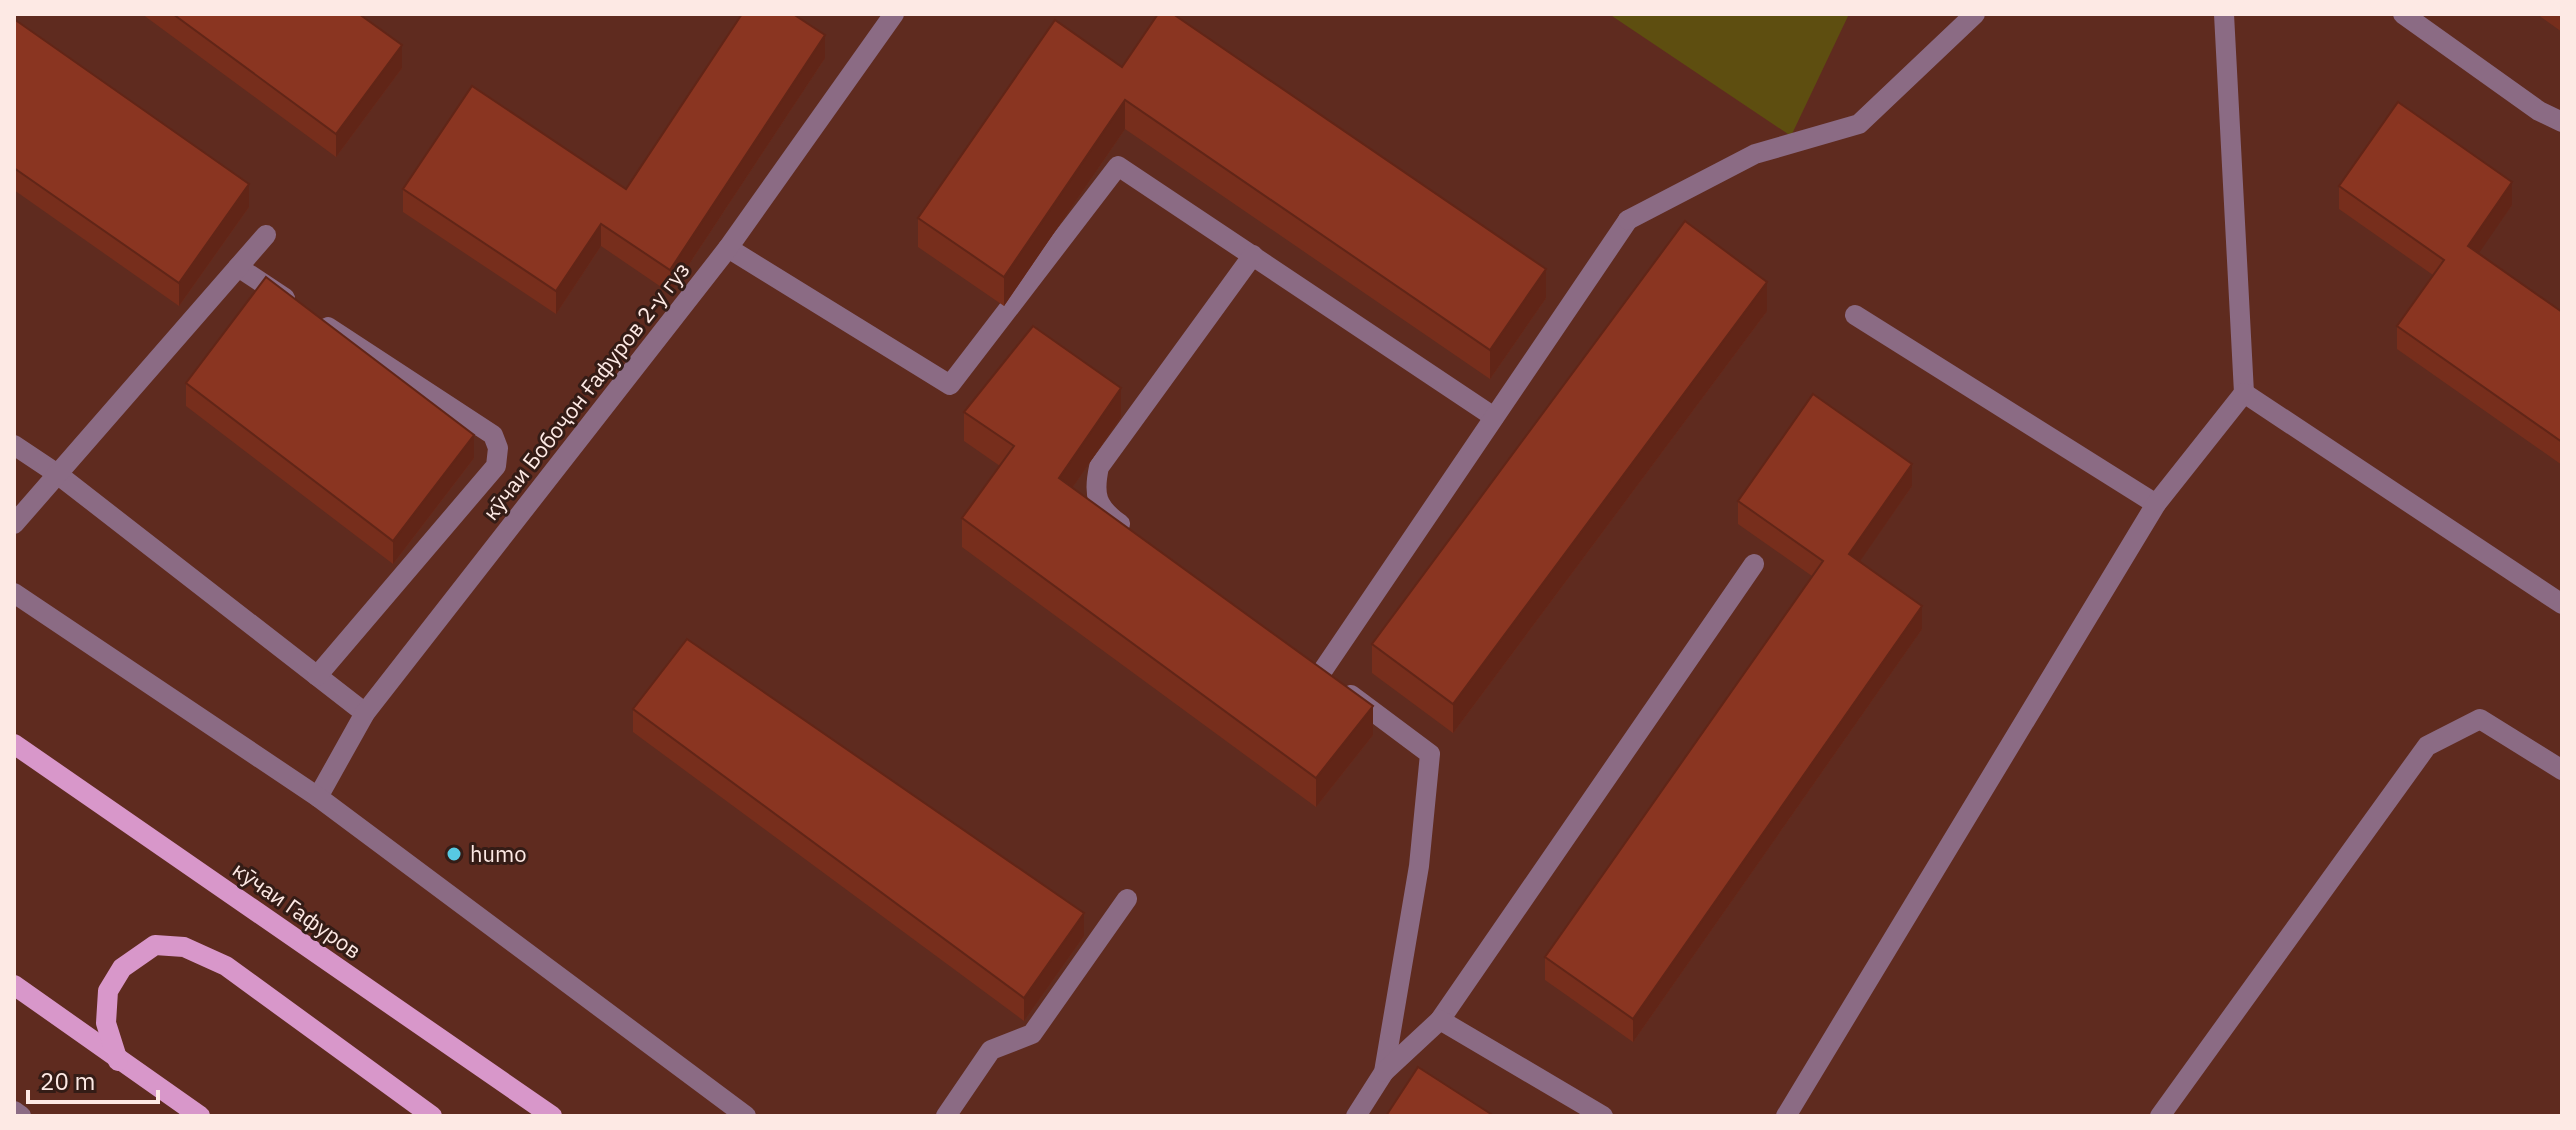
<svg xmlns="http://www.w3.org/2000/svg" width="2576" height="1130" font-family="'IBM Plex Sans',sans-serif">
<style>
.green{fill:#5e4e10}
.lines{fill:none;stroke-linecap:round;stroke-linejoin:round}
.service{stroke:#8b6b84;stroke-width:20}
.minor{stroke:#8b6b84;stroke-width:20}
.tertiary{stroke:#8b6b84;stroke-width:20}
.primary{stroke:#d897ca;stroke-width:20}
.wall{fill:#772e1c}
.shaded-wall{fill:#612517}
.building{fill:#8a3521;stroke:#612517;stroke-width:2}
.poi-dot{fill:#57c9e2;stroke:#341c16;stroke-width:3}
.labels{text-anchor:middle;stroke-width:6;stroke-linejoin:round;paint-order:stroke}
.street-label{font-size:22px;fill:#fde9e4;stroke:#341c16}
.poi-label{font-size:22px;fill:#fde9e4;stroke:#341c16;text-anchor:start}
</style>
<rect width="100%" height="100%" fill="#5f2b1f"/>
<!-- green -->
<path class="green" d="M 1609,14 L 1849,14 L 1791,136 Z"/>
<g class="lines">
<!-- service -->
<g class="service">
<path d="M 2224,14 L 2244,393"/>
<path d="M 2403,14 L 2539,111 L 2562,122"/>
<path d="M 728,248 L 950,385 L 1118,166 L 1494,417"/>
<path d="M 238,267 L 285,298"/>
<path d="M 1855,315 L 2156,504"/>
<path d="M 14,445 L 56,473 L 365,713"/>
<path d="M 14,524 L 266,235"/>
<path d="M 1120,524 C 1096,507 1093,495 1099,467 L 1253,255"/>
<path d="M 1321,673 L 1628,220"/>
<path d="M 317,676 L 496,466 L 498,448 L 493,435 L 328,327"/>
<path d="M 1351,695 L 1430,754 L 1419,866 L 1384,1072 L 1356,1116"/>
<path d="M 1440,1020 L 1754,564"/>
<path d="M 1384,1072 L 1440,1020 L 1603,1116"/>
<path d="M 946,1116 L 991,1050 L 1032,1034 L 1127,899"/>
<path d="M 1786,1116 L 2156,504 L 2244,393 L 2562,604"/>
<path d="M 2160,1116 L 2427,746 L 2480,719 L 2562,770"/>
</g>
<!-- minor -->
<g class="minor">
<path d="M 1628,220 L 1755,154 L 1859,124 L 1975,14"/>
<path d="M 318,797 L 365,713 L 728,248 L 894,14"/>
</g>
<!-- tertiary -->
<g class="tertiary">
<path d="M 14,593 L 318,797 L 746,1116"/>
<path d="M 14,1111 L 21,1116"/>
</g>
<!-- primary -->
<g class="primary">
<path d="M 14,744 L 552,1116"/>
<path d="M 14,985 L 200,1116"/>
<path d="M 118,1061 L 106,1023 L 108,991 L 122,968 L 155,945 L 184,947 L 226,966 L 432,1116"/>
</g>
</g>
<!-- wall -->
<g class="wall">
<path d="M 142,14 L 359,14 L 402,68 L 336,157 Z"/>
<path d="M 2537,14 L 2562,14 L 2562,32 Z"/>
<path d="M 14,19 L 249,207 L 179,306 L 14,190 Z"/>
<path d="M 825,58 L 670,293 L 601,246 L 556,314 L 403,212 L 403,189 L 626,189 Z"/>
<path d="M 1122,67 L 1546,298 L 1490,379 L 1125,129 L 1004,306 L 918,247 L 918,218 Z"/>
<path d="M 2339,186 L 2512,205 L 2478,253 L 2562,312 L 2562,465 L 2397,349 L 2397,326 L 2433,275 L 2339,209 Z"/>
<path d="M 1767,311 L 1453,733 L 1372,673 L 1372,644 Z"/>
<path d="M 186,383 L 474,458 L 393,564 L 186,406 Z"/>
<path d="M 964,412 L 1121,417 L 1072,488 L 1373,735 L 1316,807 L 962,547 L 962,518 L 1000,466 L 964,441 Z"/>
<path d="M 1912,486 L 1859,562 L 1922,629 L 1633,1042 L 1545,980 L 1545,957 L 1812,576 L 1738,524 L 1738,501 Z"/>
<path d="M 633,709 L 1084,936 L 1024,1021 L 633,732 Z"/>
</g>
<!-- shaded-wall -->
<g class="shaded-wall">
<path d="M 825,35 L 825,58 L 670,293 L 670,270 Z"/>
<path d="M 402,45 L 402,68 L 336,157 L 336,134 Z"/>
<path d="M 1125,100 L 1125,129 L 1004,306 L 1004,277 Z"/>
<path d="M 2512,182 L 2512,205 L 2468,269 L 2468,246 Z"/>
<path d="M 249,184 L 249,207 L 179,306 L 179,283 Z"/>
<path d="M 601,224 L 601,246 L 556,314 L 556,291 Z"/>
<path d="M 1546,269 L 1546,298 L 1490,379 L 1490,350 Z"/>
<path d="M 1767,282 L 1767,311 L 1453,733 L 1453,704 Z"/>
<path d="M 1121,388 L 1121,417 L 1059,507 L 1059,478 Z"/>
<path d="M 474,435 L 474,458 L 393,564 L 393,541 Z"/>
<path d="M 1912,464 L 1912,486 L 1849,577 L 1849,554 Z"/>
<path d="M 1922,606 L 1922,629 L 1633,1042 L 1633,1019 Z"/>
<path d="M 1373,706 L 1373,735 L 1316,807 L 1316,778 Z"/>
<path d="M 1084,913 L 1084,936 L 1024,1021 L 1024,998 Z"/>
</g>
<!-- building -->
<g class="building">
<path d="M 173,14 L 359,14 L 402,45 L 336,134 Z"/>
<path d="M 742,14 L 793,14 L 825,35 L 670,270 L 601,224 L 556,291 L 403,189 L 472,86 L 626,189 Z"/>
<path d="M 1158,14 L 1173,14 L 1546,269 L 1490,350 L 1125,100 L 1004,277 L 918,218 L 1055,20 L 1122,67 Z"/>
<path d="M 14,19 L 249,184 L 179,283 L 14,168 Z"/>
<path d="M 2398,102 L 2512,182 L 2468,246 L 2562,312 L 2562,442 L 2397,326 L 2444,260 L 2339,186 Z"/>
<path d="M 1685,221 L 1767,282 L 1453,704 L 1372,644 Z"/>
<path d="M 266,277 L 474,435 L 393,541 L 186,383 Z"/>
<path d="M 1033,326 L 1121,388 L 1059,478 L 1373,706 L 1316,778 L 962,518 L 1014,446 L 964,412 Z"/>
<path d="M 1813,394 L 1912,464 L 1849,554 L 1922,606 L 1633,1019 L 1545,957 L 1823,561 L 1738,501 Z"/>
<path d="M 687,639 L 1084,913 L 1024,998 L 633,709 Z"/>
<path d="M 1418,1067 L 1494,1116 L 1386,1116 Z"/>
</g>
<!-- markers -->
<circle class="poi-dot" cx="454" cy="854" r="8"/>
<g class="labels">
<!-- street labels -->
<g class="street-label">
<text transform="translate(586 391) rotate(-52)" y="8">кӯчаи Бобоҷон Ғафуров 2-у гуз</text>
<text transform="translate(297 910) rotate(35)" y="8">кӯчаи Гафуров</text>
</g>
<!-- poi labels -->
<g class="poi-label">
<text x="470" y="862">humo</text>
</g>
</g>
<!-- border -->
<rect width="2576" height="1130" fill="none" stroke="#fde9e4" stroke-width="32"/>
<!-- scale -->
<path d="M28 1090v12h130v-12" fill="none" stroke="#fde9e4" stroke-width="4"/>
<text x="40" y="1090" font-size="24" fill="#fde9e4" stroke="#341c16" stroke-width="6" paint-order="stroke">20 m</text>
</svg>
